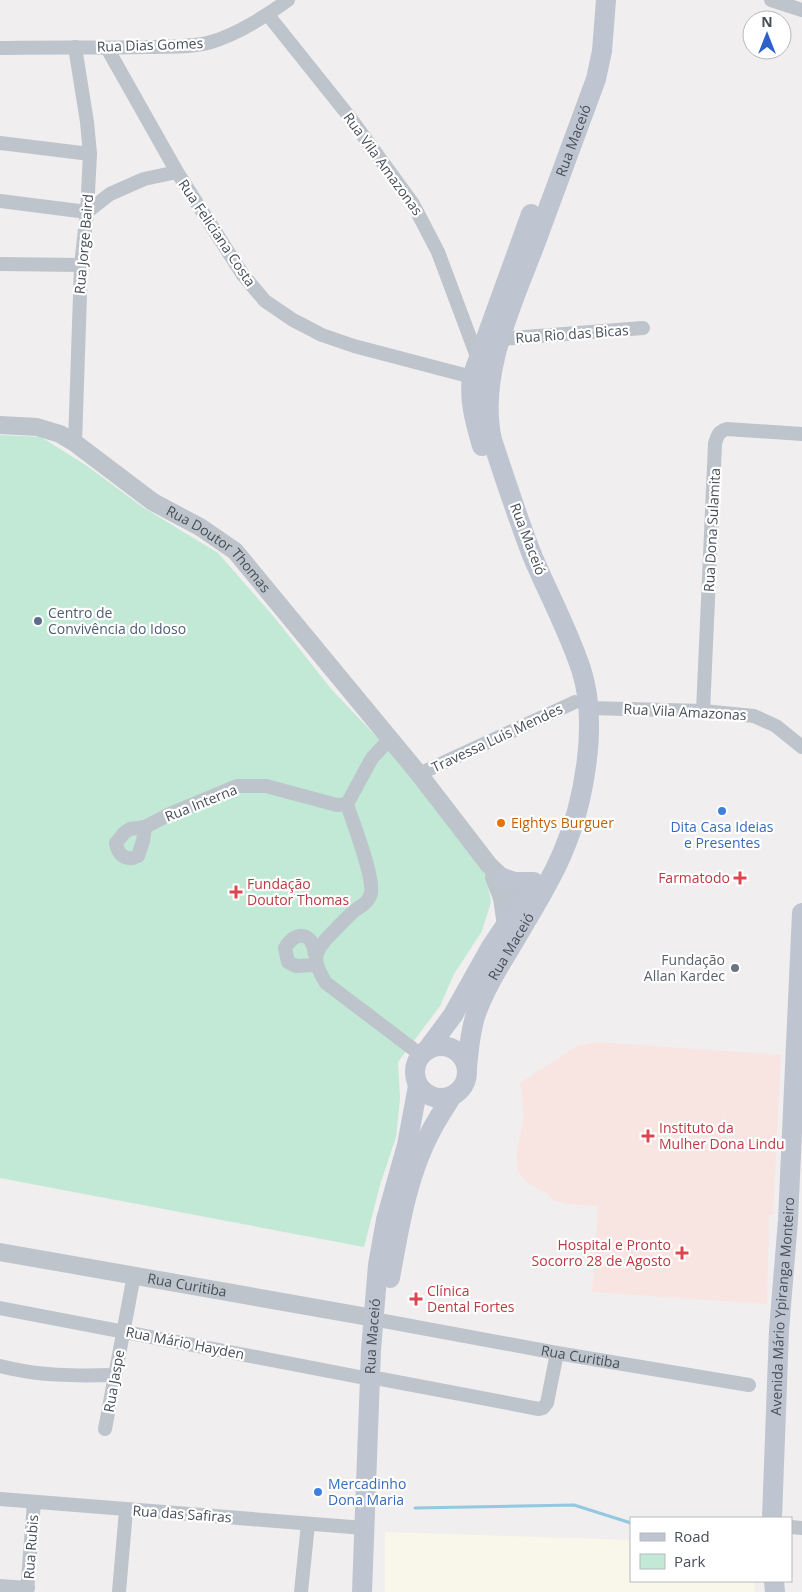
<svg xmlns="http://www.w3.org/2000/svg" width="802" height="1592" font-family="'Open Sans',sans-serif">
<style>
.commercial{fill:#f9f7e9}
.medical{fill:#f8e5e1}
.green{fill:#c1e9d5}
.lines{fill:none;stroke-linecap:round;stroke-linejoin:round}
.stream{stroke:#93c8e1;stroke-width:3}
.minor{stroke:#bec4cb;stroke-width:14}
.tertiary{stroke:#bec4cb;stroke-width:18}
.secondary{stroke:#bec4d0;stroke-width:20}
.service-dot{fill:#5c6f8a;stroke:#fff;stroke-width:2}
.shop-dot{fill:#3f7fe0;stroke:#fff;stroke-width:2}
.food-dot{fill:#e8710a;stroke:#fff;stroke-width:2}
.health-dot{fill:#e0444e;stroke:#fff;stroke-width:2}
.worship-dot{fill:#6b7280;stroke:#fff;stroke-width:2}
.labels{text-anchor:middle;stroke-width:4.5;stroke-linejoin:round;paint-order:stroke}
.street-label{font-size:14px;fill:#484f59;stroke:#fff}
.service-label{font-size:14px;fill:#4e5e75;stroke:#fff;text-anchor:start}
.food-label{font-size:14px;fill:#c56008;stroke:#fff;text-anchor:start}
.shop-label{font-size:14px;fill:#366cbe;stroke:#fff}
.health-label{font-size:14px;fill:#be3a42;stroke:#fff;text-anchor:start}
.worship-label{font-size:14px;fill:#5b616d;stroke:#fff;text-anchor:end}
</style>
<rect width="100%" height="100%" fill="#f0eeee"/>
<!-- commercial -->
<path class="commercial" d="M 385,1532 L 631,1540 L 631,1581 L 754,1581 L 755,1592 L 385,1592 Z"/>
<!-- medical -->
<path class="medical" d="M 596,1042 L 781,1055 L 773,1215 L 769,1215 L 767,1304 L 592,1292 L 598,1206 L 567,1204 L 555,1201 L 548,1194 L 531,1185 L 524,1179 L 518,1171 L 516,1157 L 524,1115 L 520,1083 L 577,1046 Z"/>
<!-- green -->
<path class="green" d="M 0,435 L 41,437 L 87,466 L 144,508 L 218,553 L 274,617 L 332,690 L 391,752 L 485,869 L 491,902 L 482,931 L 454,974 L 440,1006 L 398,1062 L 400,1098 L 396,1137 L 380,1185 L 364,1247 L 0,1178 Z"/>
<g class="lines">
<!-- stream -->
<path class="stream" d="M 415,1508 L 574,1505 L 631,1523"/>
<!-- minor -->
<g class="minor">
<path d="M 771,0 L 802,10"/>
<path d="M 268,15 L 348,115 L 413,204 L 438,252 L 478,359"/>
<path d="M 75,47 L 87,122 L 90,154 L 87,212 L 81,265 L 75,443"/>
<path d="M 0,48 C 49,47 97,48 146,47 C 167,46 191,48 211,42 C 236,35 268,15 288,0"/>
<path d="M 107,48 L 177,172 L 243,275 L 265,301 L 293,320 L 322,335 L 354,346 L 472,377 L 479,380"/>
<path d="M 0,143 L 90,154"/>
<path d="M 0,201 L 87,212 L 110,194 L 144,179 L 177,172"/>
<path d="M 0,264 L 81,265"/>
<path d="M 500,339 L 643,328"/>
<path d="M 589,708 L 703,711 L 754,716 L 776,726 L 802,747"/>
<path d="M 703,711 L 715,444 C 717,436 719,431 727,429 L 802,434"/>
<path d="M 390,739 L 372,758 L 347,804 C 353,823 374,876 371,893 C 369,903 360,906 353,912 C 345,919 338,927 331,934 C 312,953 312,961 326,983 L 421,1055"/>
<path d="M 419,774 L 575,702"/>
<path d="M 145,827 L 143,841 L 138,856 C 126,862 118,855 116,843 L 124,833 L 130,829 L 145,827 L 170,814 L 237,786 L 266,786 L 337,805 L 347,804"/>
<path d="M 315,954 C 313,933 296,929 285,948 L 288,962 L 296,966 L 316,965"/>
<path d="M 0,1308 L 370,1379"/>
<path id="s1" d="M 384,1321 L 557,1353 L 749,1385"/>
<path d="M 0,1366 C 38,1376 75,1376 114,1375"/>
<path d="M 381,1379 L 539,1409 L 543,1408 L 547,1403 L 557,1353"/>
<path d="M 105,1429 L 134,1275"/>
<path d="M 0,1499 L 364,1528"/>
<path d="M 791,1527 L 802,1528"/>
<path d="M 0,1586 L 28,1588"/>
<path d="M 27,1592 L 34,1502"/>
<path d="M 119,1592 L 126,1510"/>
<path d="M 301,1592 L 308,1524"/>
</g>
<!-- tertiary -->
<g class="tertiary">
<path id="s2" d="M 0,425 L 37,427 L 60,434 L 75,443 L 153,502 L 200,527 L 235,551 L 419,774 L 489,865 L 503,878 L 513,892 L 517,901 L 519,918"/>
<path d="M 494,877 L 502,898 L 506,926"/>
<path id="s3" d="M 0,1252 L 374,1318"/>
</g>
<!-- secondary -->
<g class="secondary">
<path d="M 482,446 C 475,421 469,402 472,377 L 531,214"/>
<path d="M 503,878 L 514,882 L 534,882"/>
<circle cx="441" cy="1072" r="26"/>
<path d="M 427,1050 L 453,1015 L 491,947 L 530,889"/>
<path id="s4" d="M 467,1067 C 469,1049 470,1031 476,1014 C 487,983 506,956 522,928 C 536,904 551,880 562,854 C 584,804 599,723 581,669 C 568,630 548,593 532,555 C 517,517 505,478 492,440 C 477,372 515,299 538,236 C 557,184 577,131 596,79 L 602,51 L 606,0"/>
<path d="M 390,1278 C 399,1228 407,1175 432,1129 C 438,1118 445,1107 452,1096"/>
<path id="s5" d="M 772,1518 L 779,1330 L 788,1220 L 802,913"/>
<path d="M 774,1581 L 775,1592"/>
<path id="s6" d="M 362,1592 L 371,1350 L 378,1265 L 386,1220 L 407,1145 L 418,1086"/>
</g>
</g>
<!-- markers -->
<circle class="service-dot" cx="38" cy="621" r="5"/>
<g class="shop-dot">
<circle cx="722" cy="811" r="5"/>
<circle cx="318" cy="1492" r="5"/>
</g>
<circle class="food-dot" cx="501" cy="823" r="5"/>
<g class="health-dot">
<path d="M737.5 870.5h5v5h5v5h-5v5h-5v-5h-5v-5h5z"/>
<path d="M233.5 884.5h5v5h5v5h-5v5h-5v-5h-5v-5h5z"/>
<path d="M645.5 1128.5h5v5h5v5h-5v5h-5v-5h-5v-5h5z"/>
<path d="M679.5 1245.5h5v5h5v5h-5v5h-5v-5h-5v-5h5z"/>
<path d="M413.5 1291.5h5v5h5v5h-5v5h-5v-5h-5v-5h5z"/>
</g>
<circle class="worship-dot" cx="735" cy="968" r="5"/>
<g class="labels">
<!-- street labels -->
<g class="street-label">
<text transform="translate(150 45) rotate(-2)" y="5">Rua Dias Gomes</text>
<text dy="5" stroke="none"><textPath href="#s4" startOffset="985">Rua Maceió</textPath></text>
<text transform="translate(383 164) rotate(54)" y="5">Rua Vila Amazonas</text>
<text transform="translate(217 233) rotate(56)" y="5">Rua Feliciana Costa</text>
<text transform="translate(84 244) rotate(-85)" y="5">Rua Jorge Baird</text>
<text transform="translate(572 334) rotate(-4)" y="5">Rua Rio das Bicas</text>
<text transform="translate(712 530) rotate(-87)" y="5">Rua Dona Sulamita</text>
<text transform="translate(528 539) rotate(69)" y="5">Rua Maceió</text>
<text dy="5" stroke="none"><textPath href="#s2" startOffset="258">Rua Doutor Thomas</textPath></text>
<text transform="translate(685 712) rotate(3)" y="5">Rua Vila Amazonas</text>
<text transform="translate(497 738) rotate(-25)" y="5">Travessa Luis Mendes</text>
<text transform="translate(201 803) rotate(-22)" y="5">Rua Interna</text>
<text dy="5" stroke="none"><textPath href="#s4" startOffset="130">Rua Maceió</textPath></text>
<text dy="5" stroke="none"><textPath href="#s3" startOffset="190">Rua Curitiba</textPath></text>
<text dy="5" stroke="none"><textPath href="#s5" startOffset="212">Avenida Mário Ypiranga Monteiro</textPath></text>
<text dy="5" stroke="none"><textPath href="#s6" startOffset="256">Rua Maceió</textPath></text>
<text transform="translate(185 1343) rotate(11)" y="5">Rua Mário Hayden</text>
<text dy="5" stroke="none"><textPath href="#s1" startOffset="200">Rua Curitiba</textPath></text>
<text transform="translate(114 1381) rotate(-80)" y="5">Rua Jaspe</text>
<text transform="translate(182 1514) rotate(4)" y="5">Rua das Safiras</text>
<text transform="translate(31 1547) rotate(-86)" y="5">Rua Rubis</text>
</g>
<!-- service labels -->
<g class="service-label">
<text x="48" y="618">Centro de<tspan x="48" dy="16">Convivência do Idoso</tspan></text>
</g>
<!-- food labels -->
<g class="food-label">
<text x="511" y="828">Eightys Burguer</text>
</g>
<!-- shop labels -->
<g class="shop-label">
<text x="722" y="832">Dita Casa Ideias<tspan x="722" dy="16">e Presentes</tspan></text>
<text x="328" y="1489" text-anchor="start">Mercadinho<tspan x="328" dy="16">Dona Maria</tspan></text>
</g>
<!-- health labels -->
<g class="health-label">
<text x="730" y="883" text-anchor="end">Farmatodo</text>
<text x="247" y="889">Fundação<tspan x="247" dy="16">Doutor Thomas</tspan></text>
<text x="659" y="1133">Instituto da<tspan x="659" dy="16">Mulher Dona Lindu</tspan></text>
<text x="671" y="1250" text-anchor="end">Hospital e Pronto<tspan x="671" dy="16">Socorro 28 de Agosto</tspan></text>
<text x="427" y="1296">Clínica<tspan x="427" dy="16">Dental Fortes</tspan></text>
</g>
<!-- worship labels -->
<g class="worship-label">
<text x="725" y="965">Fundação<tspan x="725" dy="16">Allan Kardec</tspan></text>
</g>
</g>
<!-- legend -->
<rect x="630" y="1517" width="162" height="65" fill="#ffffff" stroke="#b6b9bd"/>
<rect x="640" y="1533" width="25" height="8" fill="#bec4d0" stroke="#b6b9bd"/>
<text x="674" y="1542" font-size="15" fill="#484f59">Road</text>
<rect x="640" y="1554" width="25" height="15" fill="#c1e9d5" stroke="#b6b9bd"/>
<text x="674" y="1567" font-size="15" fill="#484f59">Park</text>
<!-- north arrow -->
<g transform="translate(767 35)"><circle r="24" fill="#ffffff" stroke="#b6b9bd"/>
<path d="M0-4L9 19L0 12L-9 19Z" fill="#2d60cb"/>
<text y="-8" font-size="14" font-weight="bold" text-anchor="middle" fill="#484f59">N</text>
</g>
</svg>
